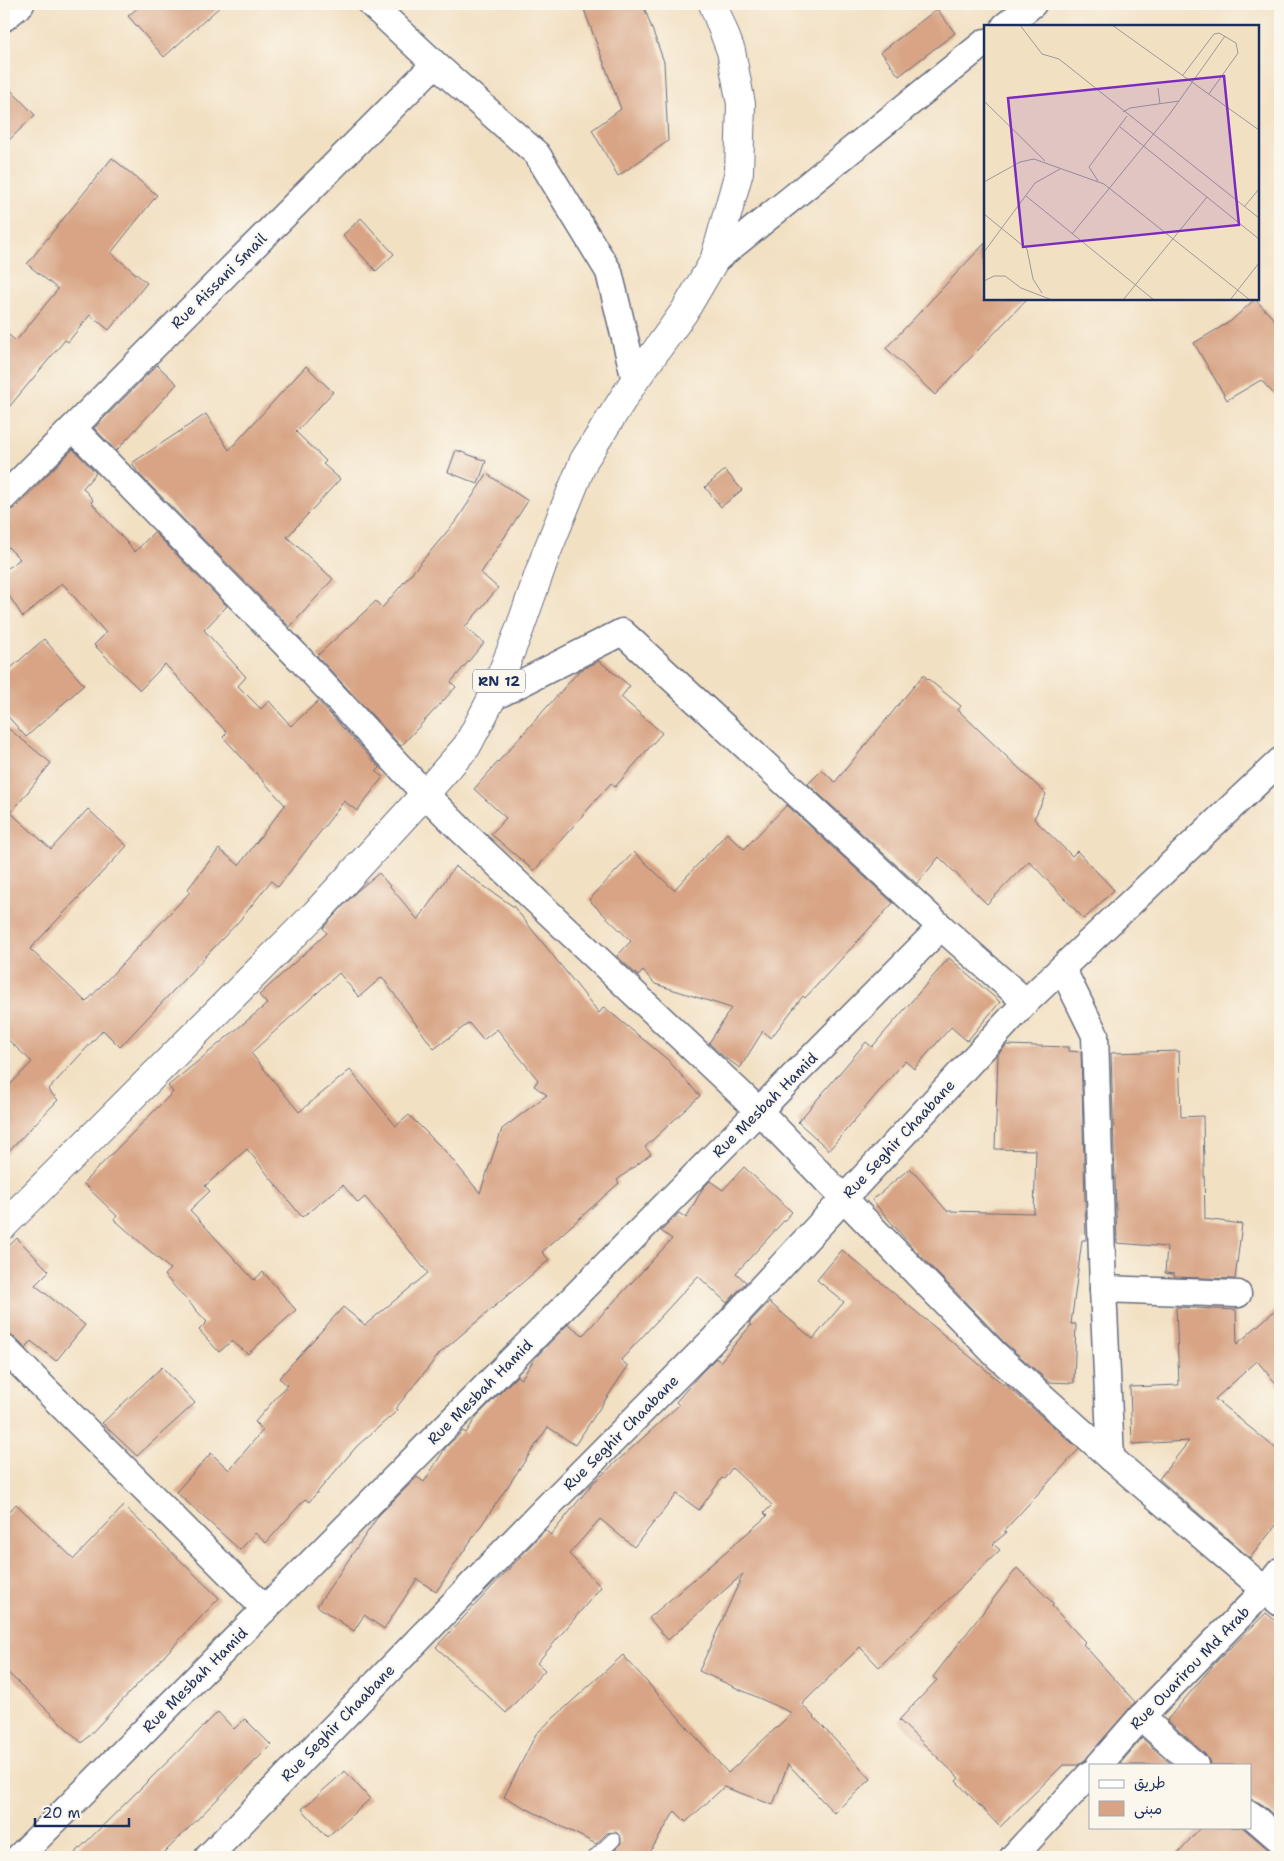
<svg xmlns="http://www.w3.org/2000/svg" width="1284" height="1861" font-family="'Shantell Sans','Playpen Sans Arabic',sans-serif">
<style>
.building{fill:#d8a485;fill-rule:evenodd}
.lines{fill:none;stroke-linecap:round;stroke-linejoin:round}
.service-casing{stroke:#666d81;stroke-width:16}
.minor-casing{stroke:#666d81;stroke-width:29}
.primary-casing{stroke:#666d81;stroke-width:30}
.service{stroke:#fff;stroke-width:14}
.minor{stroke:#fff;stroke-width:26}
.primary{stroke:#fff;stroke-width:28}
.labels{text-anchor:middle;stroke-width:4;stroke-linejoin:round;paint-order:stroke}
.shield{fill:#fbf7ec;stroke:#5e6b89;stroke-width:1}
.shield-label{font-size:14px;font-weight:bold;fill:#1b2f5e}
.street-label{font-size:15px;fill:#1b2f5e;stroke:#fbf7ec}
.inset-road{fill:none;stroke:#9c999b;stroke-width:1}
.view{fill:#7b2cbf;fill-opacity:0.15;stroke:#7b2cbf;stroke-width:2.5}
.inset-edge{fill:none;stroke:#1b2f5e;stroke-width:2.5}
</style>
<rect width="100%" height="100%" fill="#fbf7ec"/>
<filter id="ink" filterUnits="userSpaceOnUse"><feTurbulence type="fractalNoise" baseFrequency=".02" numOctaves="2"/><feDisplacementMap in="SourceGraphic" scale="10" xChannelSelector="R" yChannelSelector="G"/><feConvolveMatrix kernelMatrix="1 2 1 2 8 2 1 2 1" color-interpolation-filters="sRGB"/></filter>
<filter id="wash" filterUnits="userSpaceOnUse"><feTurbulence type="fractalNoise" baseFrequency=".0096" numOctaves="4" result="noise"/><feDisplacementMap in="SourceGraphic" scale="20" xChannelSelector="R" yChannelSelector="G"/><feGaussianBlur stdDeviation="1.12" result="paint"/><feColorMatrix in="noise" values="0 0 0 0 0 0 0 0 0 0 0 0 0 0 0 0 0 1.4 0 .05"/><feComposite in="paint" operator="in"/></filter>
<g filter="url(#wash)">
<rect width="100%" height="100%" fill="#f2e0c3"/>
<g id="blocks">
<!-- building -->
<g class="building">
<path d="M 142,4 L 223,4 L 164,57 L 128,16 Z"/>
<path d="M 582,4 L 643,4 L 664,62 L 668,141 L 618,176 L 592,130 L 621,109 Z"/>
<path d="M 937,9 L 955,33 L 899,76 L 881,52 Z"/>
<path d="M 4,83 L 35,115 L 4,145 Z"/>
<path d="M 112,158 L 157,195 L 111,253 L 147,283 L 109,330 L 90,315 L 68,342 L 65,340 L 4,413 L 4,331 L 16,341 L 58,289 L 27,264 Z"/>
<path d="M 361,218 L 394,254 L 376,271 L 343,235 Z"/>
<path d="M 985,243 L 985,299 L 1027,299 L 935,395 L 886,348 Z"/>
<path d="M 1255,299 L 1280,326 L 1280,401 L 1261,380 L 1227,400 L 1194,343 L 1231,321 Z"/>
<path d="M 157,365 L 177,384 L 116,451 L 94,428 Z"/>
<path d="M 306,366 L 333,392 L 296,432 L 326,461 L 323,464 L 340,479 L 287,537 L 333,579 L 290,627 L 138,473 L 132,463 L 206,414 L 229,450 Z"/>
<path d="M 73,449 L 96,473 L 83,488 L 93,500 L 91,502 L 135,552 L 154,532 L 227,606 L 204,630 L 246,677 L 238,686 L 261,709 L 269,701 L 291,726 L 318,701 L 380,768 L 376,772 L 383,777 L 357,811 L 344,801 L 278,887 L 271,881 L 240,920 L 120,1047 L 103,1030 L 48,1090 L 58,1100 L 4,1156 L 4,1091 L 32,1062 L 4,1036 L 4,725 L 51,763 L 11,813 L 51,849 L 88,809 L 127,846 L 30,949 L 86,1002 L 190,892 L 187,890 L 219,849 L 239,865 L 285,805 L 223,737 L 227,733 L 165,664 L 140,690 L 94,645 L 106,633 L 62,583 L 23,617 L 4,588 L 4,571 L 20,559 L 4,543 L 4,512 L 8,511 L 15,508 Z"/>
<path d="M 456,450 L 486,461 L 478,484 L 448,472 Z"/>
<path d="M 725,470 L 742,490 L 721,507 L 705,487 Z"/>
<path d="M 487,474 L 528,501 L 481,573 L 498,588 L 465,627 L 484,643 L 451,682 L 456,687 L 401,746 L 317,656 L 376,601 L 382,608 L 457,520 Z"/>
<path d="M 44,639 L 84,685 L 26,737 L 4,712 L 4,674 Z"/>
<path d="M 599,661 L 630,686 L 621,697 L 662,733 L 615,787 L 611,783 L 534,871 L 491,834 L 506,818 L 474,789 L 579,671 Z"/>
<path d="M 923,675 L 961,706 L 958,710 L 1046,794 L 1034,819 L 1072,856 L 1077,851 L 1114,890 L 1084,919 L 1029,861 L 987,904 L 939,857 L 917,884 L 808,784 L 822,770 L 835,782 Z"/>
<path d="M 787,805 L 893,903 L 805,998 L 803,996 L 771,1038 L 763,1031 L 740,1068 L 724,1057 L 709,1043 L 731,1008 L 655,984 L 643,971 L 638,976 L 617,956 L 631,941 L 589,900 L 634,852 L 674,890 L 727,833 L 744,849 Z"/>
<path d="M 455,866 L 514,907 L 599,1013 L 604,1007 L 667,1059 L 700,1096 L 645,1147 L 651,1154 L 617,1180 L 619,1183 L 542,1252 L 549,1260 L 440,1353 L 396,1408 L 398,1410 L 357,1446 L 309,1502 L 305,1499 L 266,1543 L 255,1533 L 240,1550 L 176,1492 L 211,1453 L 229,1470 L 263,1430 L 255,1422 L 287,1385 L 279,1378 L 343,1307 L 365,1325 L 428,1273 L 365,1197 L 358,1203 L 343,1185 L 302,1217 L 247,1149 L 205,1186 L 210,1191 L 190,1210 L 254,1280 L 263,1272 L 296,1310 L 248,1354 L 232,1341 L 219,1352 L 199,1330 L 207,1322 L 164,1275 L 170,1269 L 114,1219 L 117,1216 L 83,1183 L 173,1092 L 168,1086 L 267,1004 L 259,995 L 327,933 L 323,928 L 357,891 L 379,873 L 418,920 ZM 339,973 L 359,997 L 382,977 L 434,1049 L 469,1023 L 483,1040 L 497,1029 L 538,1080 L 534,1086 L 547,1095 L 502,1129 L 480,1193 L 447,1153 L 409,1115 L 396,1126 L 350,1070 L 299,1112 L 251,1053 Z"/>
<path d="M 949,958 L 1000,1002 L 967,1041 L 951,1027 L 914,1069 L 905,1061 L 829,1150 L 798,1122 L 866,1042 L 872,1047 Z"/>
<path d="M 1007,1045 L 1068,1047 L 1068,1051 L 1081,1052 L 1086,1240 L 1082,1240 L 1071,1324 L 1076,1324 L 1074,1383 L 1049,1382 L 1006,1344 L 912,1247 L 872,1200 L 910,1168 L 947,1211 L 1034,1213 L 1036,1150 L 995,1149 L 998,1054 Z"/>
<path d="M 1179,1051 L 1181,1117 L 1203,1116 L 1205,1219 L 1242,1224 L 1235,1279 L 1174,1277 L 1174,1274 L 1165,1273 L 1167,1247 L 1117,1243 L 1111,1053 Z"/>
<path d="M 744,1167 L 792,1212 L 736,1273 L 746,1282 L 727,1303 L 698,1276 L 621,1360 L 628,1366 L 575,1445 L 548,1427 L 436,1592 L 417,1579 L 384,1629 L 364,1615 L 354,1631 L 317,1606 L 379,1515 L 417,1477 L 424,1482 L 446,1447 L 463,1431 L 466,1433 L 477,1416 L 517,1376 L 521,1379 L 535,1358 L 568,1324 L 583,1335 L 672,1239 L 661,1231 L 679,1213 L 686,1218 L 703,1188 L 710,1181 L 723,1190 Z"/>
<path d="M 17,1238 L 49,1271 L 35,1285 L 85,1325 L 56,1361 L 31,1341 L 26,1349 L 14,1337 L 4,1333 L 4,1251 Z"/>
<path d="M 842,1250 L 1004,1385 L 1005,1384 L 1079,1449 L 1004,1531 L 1006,1533 L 993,1544 L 1000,1550 L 879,1667 L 860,1647 L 802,1704 L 871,1779 L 834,1813 L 788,1764 L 773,1805 L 724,1787 L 686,1822 L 675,1811 L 647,1857 L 607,1857 L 621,1843 L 621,1838 L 616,1832 L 607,1833 L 596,1844 L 504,1797 L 536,1734 L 623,1655 L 728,1773 L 792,1713 L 699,1671 L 743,1574 L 668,1640 L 649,1618 L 767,1516 L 764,1513 L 772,1505 L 732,1468 L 724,1479 L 722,1478 L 699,1510 L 677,1494 L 634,1547 L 600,1519 L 569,1554 L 601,1587 L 537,1663 L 545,1670 L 506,1713 L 436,1647 L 545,1530 L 551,1535 L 592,1484 L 679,1405 L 676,1402 L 700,1374 L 716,1358 L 720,1362 L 751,1325 L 749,1323 L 769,1302 L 813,1339 L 844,1302 L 817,1280 Z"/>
<path d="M 1280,1306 L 1280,1388 L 1257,1361 L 1215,1399 L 1280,1452 L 1280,1520 L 1250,1558 L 1159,1479 L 1189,1441 L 1132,1444 L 1130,1387 L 1179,1385 L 1176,1307 L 1236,1310 L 1237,1344 Z"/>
<path d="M 162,1367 L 195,1403 L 137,1456 L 102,1423 Z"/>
<path d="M 16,1504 L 74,1559 L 124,1506 L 219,1598 L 82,1743 L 4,1669 L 4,1517 Z"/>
<path d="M 1017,1568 L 1054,1604 L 1052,1606 L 1085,1642 L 1083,1644 L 1135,1702 L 1085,1760 L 1078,1765 L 1063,1765 L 1000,1827 L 956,1781 L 959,1778 L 899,1720 L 937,1680 L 933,1677 Z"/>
<path d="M 1266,1613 L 1280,1624 L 1280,1820 L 1260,1803 L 1250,1799 L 1250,1765 L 1210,1765 L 1209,1760 L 1205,1754 L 1167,1720 L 1216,1662 Z"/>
<path d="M 218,1712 L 234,1729 L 245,1719 L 271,1745 L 160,1857 L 71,1857 Z"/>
<path d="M 1142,1738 L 1172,1765 L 1119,1765 Z"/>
<path d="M 345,1771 L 370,1799 L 327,1837 L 302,1809 Z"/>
<path d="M 1201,1827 L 1242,1827 L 1270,1851 L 1280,1855 L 1280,1857 L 1174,1857 Z"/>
</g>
</g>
</g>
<g filter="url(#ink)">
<use href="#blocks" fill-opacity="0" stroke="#666d81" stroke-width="1"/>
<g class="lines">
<!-- service casing -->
<g class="service-casing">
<path id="service" d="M 595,1857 L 613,1840"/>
</g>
<!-- minor casing -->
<g class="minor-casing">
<g id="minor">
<path d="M 371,4 L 435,64 L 537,154 L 609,272 L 635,380"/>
<path d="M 4,18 L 21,4"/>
<path d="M 1005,26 L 1033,4"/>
<path d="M 714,261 L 985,42"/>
<path d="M 73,428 L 300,659 L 425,794 L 461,830 L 759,1111 L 996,1355 L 1111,1458 L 1280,1603"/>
<path d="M 4,497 L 435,64"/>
<path d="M 492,698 L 622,632 L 941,927 L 1026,1002"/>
<path d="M 1062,968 L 1095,1035 L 1103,1289 L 1111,1458"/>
<path d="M 1103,1289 L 1238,1294"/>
<path d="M 4,1348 L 265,1609"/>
<path d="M 1141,1717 L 1195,1765"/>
<path d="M 1099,1765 L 1141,1717 L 1265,1590 L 1280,1571"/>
<path d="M 1250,1814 L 1280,1840"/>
<path d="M 19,1857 L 941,927"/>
<path d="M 208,1857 L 544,1510 L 712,1341 L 1026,1002 L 1280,761"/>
<path d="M 1013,1857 L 1090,1774"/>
</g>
</g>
<!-- primary casing -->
<g class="primary-casing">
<path id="primary" d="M 4,1225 L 316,913 L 425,794 L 467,746 L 492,698 L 520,628 L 546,554 L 584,460 L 635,380 L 684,312 L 714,261 L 739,172 L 741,104 L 731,51 L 713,4"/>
</g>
<!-- service -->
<use href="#service" class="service"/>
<!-- minor -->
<use href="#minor" class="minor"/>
<!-- primary -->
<use href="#primary" class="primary"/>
</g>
</g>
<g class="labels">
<!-- shield labels -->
<rect class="shield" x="473" y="669.5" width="52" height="23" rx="4"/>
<g class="shield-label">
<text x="499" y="686">RN 12</text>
</g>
<!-- street labels -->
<g class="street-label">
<text transform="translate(219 281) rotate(-45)" y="5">Rue Aissani Smail</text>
<text transform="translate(765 1105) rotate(-45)" y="5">Rue Mesbah Hamid</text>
<text transform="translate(899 1139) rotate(-47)" y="5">Rue Seghir Chaabane</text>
<text transform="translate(480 1392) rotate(-45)" y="5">Rue Mesbah Hamid</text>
<text transform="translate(621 1433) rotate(-45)" y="5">Rue Seghir Chaabane</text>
<text transform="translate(1190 1668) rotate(-46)" y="5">Rue Ouarirou Md Arab</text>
<text transform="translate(195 1680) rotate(-45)" y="5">Rue Mesbah Hamid</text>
<text transform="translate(338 1723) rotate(-46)" y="5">Rue Seghir Chaabane</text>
</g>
</g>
<!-- overview -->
<g transform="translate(984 25)">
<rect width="275" height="275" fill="#f2e0c3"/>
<path class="inset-road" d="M 36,0 L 58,29 L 75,34 L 275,193M 128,0 L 275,105M 199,50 L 230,9 L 235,8 L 252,18 L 254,28 L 225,69M 174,63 L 176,79M 0,76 L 61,136M 139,87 L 146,83 L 195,76M 136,102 L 275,214M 114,156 L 105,142 L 143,91M 0,157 L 36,137 L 50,134 L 120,159 L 266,275M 42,171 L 170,275M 260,182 L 275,164M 0,189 L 43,224 L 49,254 L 58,268M 88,209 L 185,90 L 241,11M 0,227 L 51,158 L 76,144M 0,256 L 10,251 L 21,251 L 37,263 L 68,275M 139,275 L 223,172M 246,275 L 275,238"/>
<path class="view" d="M 240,51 L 255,200 L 39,222 L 24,73 Z"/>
<rect width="275" height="275" class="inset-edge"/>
</g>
<!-- margin -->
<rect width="1284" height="1861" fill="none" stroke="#fbf7ec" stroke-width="20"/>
<!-- legend -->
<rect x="1089" y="1764" width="162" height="65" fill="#fbf7ec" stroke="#a1a7b3"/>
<rect x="1099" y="1780" width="25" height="8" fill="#ffffff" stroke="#a1a7b3"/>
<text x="1134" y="1788" font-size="15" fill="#1b2f5e">طريق</text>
<rect x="1099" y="1801" width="25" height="15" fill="#d8a485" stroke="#a1a7b3"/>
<text x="1134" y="1814" font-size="15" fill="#1b2f5e">مبنى</text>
<!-- scale -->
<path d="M35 1818v8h94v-8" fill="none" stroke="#1b2f5e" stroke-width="2.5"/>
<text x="42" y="1818" font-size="15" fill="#1b2f5e" stroke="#fbf7ec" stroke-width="4" paint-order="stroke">20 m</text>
</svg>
